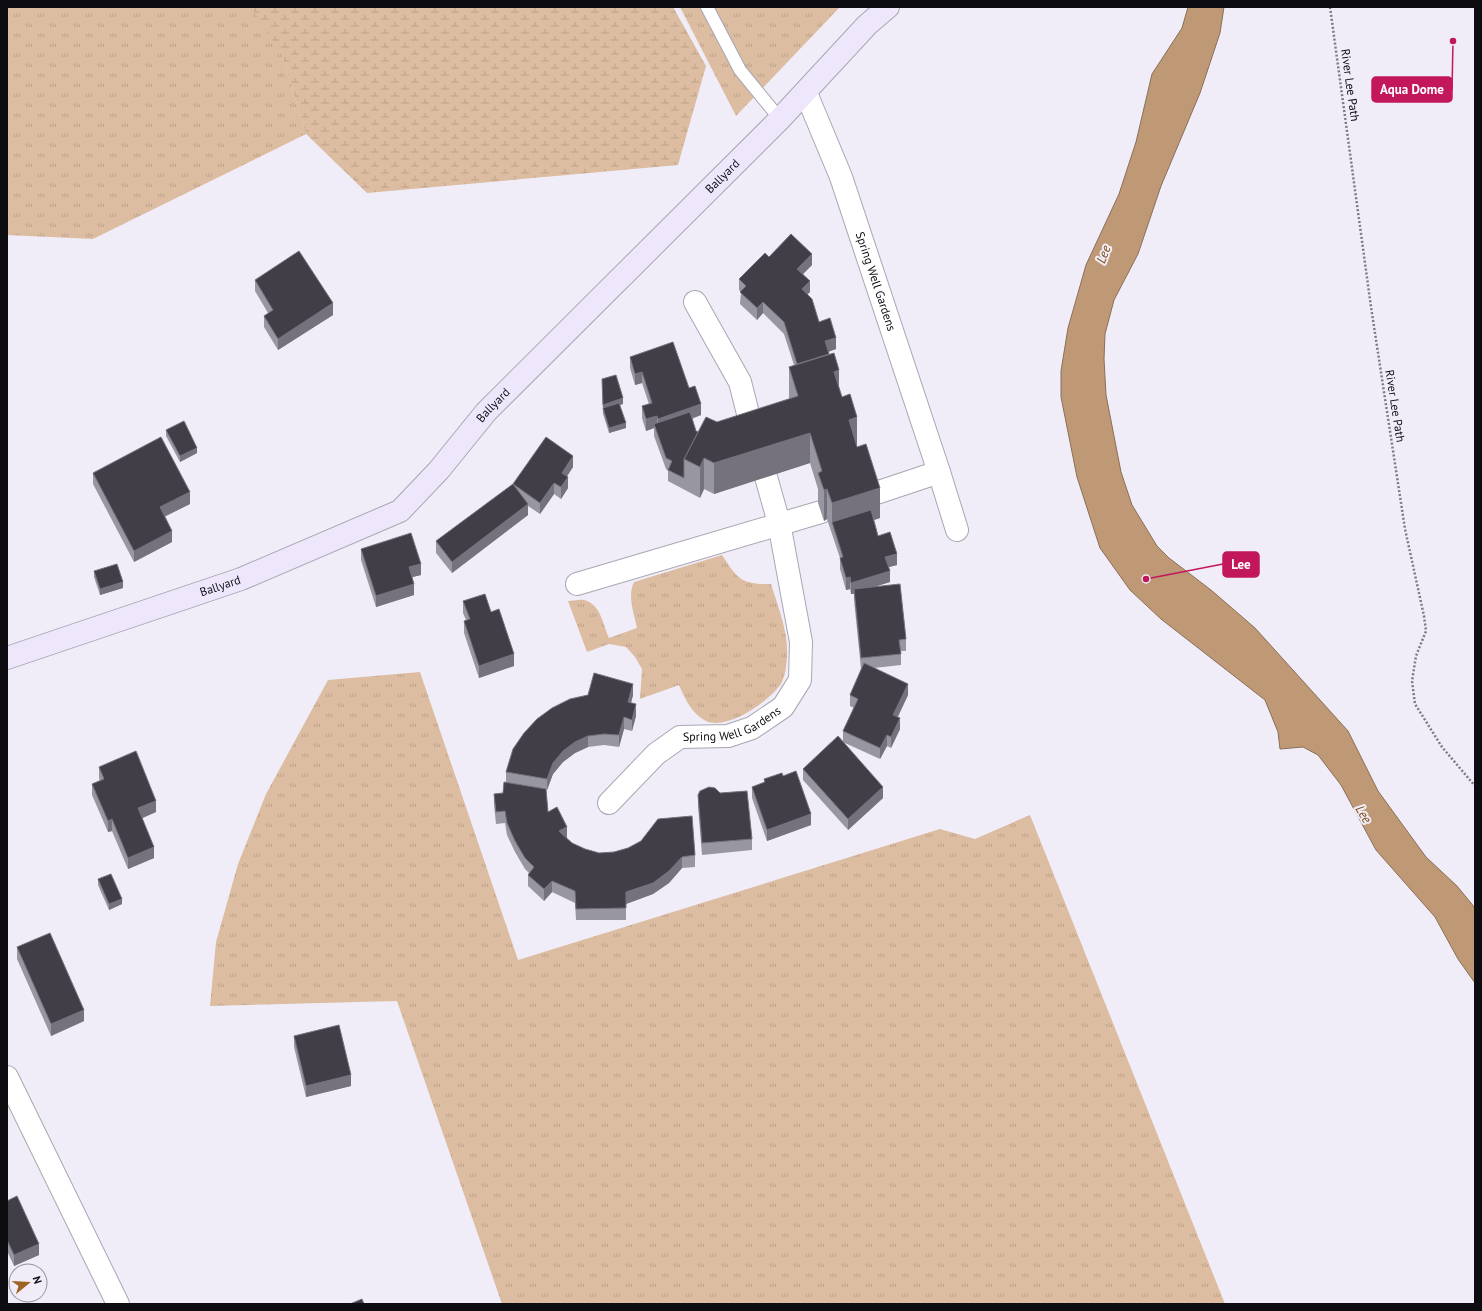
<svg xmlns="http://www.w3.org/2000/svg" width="1482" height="1311" font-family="'PT Sans',sans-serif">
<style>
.grass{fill:url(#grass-tufts)}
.wetland{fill:url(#wetland-marsh)}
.water{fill:#bf9976;stroke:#8a6f57}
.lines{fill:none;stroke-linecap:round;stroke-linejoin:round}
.lane-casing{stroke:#a9a6b1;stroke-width:14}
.street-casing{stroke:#a9a6b1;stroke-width:24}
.secondary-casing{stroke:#a9a6b1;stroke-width:24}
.path{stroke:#7c7a82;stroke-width:2.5;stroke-dasharray:2 2;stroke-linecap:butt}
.lane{stroke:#fff;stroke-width:12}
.street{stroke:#fff;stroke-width:22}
.secondary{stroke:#eee7fc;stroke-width:22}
.wall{fill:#9896a0}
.shaded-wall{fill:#76727d}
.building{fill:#413e48;stroke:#76727d}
.labels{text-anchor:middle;stroke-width:4;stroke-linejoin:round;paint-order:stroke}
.street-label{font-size:12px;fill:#0d0c10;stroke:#f0edf9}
.water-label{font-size:13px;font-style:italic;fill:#7c4a0f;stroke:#f0edf9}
.leader{fill:none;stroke:#c2185b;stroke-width:1.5}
.callout-dot{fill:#c2185b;stroke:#f0edf9;stroke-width:1.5}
.callout{fill:#c2185b;stroke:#c2185b;stroke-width:1.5}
.callout-label{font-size:13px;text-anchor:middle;font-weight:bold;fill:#fff}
</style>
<defs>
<pattern id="grass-tufts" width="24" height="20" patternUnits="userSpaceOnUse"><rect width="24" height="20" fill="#dcbda1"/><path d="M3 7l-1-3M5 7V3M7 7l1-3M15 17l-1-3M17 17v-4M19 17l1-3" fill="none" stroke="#bca18a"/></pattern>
<pattern id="wetland-marsh" width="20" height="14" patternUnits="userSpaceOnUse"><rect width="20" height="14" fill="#dcbda1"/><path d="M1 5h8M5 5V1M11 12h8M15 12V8" fill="none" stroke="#bca18a"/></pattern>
</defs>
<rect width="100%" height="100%" fill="#f0edf9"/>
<!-- grass -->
<g class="grass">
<path d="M 7,7 L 253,7 L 281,51 L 306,134 L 93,239 L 7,235 Z"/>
<path d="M 680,7 L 840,7 L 736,116 Z"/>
<path d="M 722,555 C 737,578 741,585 771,584 C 779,610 791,638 786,666 C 786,671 783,680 781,684 C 769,701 728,731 706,721 C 692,714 685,699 679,685 L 640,699 L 642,669 L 635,657 L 626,647 L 609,644 L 587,652 L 568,601 C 572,601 579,599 584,600 C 601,604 603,625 609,638 L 637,628 C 634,613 627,596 634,582 Z"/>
<path d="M 420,672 L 518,960 L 940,829 L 975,839 L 1030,815 L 1225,1304 L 502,1304 L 397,1001 L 210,1006 L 216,942 L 238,864 L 266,794 L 328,680 Z"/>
</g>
<!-- wetland -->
<path class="wetland" d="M 251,7 L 673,7 L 706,66 L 678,165 L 367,193 L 306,134 L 282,55 Z"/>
<!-- water -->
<path class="water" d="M 1188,7 L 1224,7 L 1220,33 L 1200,93 L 1161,186 L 1138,254 L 1114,300 L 1105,334 L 1104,359 L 1106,395 L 1121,472 L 1132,505 L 1157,546 L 1169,558 L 1211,590 L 1255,628 L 1348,731 L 1378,791 L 1426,857 L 1457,886 L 1475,908 L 1475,983 L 1458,959 L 1435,917 L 1376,850 L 1341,785 L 1318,755 L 1303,747 L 1280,749 L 1278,732 L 1265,700 L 1161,619 L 1130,590 L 1100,548 L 1077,477 L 1061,397 L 1061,371 L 1068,328 L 1086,265 L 1119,194 L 1136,142 L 1152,74 L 1182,28 Z"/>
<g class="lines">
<!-- lane casing -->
<g class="lane-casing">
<path id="lane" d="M 707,7 L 740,70 L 780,119"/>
</g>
<!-- street casing -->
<g class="street-casing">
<g id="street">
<path id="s1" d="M 806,93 L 841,177 L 939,472 L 873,494"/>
<path d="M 695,302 L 740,382 L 755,441"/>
<path d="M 939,472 L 957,530"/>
<path d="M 577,584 L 821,512"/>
<path id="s2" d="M 609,803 L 656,754 L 680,737 L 728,736 L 752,728 L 783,707 L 800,680 L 801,642 L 779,523 L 766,477"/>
<path d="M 7,1077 L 118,1304"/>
</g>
</g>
<!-- secondary casing -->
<g class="secondary-casing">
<g id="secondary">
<path id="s3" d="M 7,658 L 241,579 L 400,511 L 439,470 L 486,412 L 780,119 L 867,25 L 888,7"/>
</g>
</g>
<!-- path -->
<path class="path" d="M 1330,7 L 1371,307 L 1405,529 L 1424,616 L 1426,631 L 1416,656 L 1412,681 L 1415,704 L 1442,747 L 1475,786"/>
<!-- lane -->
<use href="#lane" class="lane"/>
<!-- street -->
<use href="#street" class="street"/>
<!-- secondary -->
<use href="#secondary" class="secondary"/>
</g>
<!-- wall -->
<g class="wall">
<path d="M 769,257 L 812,265 L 803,274 L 810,292 L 807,294 L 819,322 L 836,349 L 828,352 L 839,390 L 880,518 L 874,520 L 878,536 L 897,565 L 889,567 L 890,582 L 877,586 L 906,639 L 906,651 L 901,651 L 901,665 L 874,668 L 908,695 L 898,717 L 900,729 L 891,748 L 887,746 L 880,759 L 845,743 L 883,798 L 848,830 L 803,780 L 803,769 L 843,742 L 843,731 L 854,708 L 850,706 L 850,695 L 861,669 L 854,600 L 854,594 L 851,594 L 850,589 L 846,590 L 840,569 L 840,558 L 827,519 L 824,521 L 818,503 L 818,489 L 810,463 L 714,494 L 704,489 L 700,498 L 668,481 L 668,471 L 666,469 L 654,436 L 654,428 L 646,431 L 642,418 L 642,406 L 649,404 L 642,383 L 635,385 L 630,368 L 630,357 L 689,388 L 701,415 L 692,419 L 696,431 L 698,432 L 717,422 L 789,399 L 789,367 L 794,365 L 784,334 L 763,313 L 757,320 L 740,304 L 741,292 L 739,290 L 739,279 Z"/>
<path d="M 255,280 L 333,315 L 278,350 L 264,327 L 264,316 L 268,313 L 255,291 Z"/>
<path d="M 602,385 L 623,404 L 620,405 L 626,428 L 609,433 L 603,414 Z"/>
<path d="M 166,430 L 197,453 L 180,462 L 166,436 Z"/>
<path d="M 573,467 L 567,476 L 568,488 L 561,499 L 554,494 L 540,514 L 528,506 L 528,515 L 452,573 L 436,553 L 436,541 L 513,484 Z"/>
<path d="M 93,473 L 190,504 L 165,516 L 172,542 L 134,562 L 93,484 Z"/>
<path d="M 361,549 L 421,575 L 412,577 L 414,595 L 376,607 L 361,560 Z"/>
<path d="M 94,571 L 123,588 L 100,595 L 94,577 Z"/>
<path d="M 463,601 L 491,612 L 514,666 L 479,678 L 464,633 L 464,621 L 466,620 L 463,613 Z"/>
<path d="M 633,695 L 631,703 L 636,716 L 632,731 L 624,729 L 619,747 L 604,745 L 588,747 L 575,753 L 563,762 L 553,774 L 547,790 L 546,790 L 548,812 L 567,839 L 572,843 L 585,849 L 599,853 L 695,855 L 695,867 L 682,868 L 669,883 L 653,894 L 626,904 L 626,920 L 576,920 L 575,903 L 552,892 L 544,901 L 528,886 L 528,875 L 529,873 L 525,869 L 515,852 L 507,835 L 505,823 L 496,824 L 494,805 L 494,794 L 503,793 L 506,782 L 506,772 Z"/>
<path d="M 99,767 L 156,812 L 142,818 L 154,858 L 128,869 L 112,831 L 108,832 L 92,795 L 92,784 L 100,781 L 99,778 Z"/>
<path d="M 783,776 L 811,825 L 767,841 L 752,798 L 752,787 L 764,782 L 764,779 Z"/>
<path d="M 698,795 L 752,839 L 752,850 L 702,855 L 698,806 Z"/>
<path d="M 98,879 L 122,904 L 109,910 L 98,885 Z"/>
<path d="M 17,947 L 84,1021 L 51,1036 L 17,959 Z"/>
<path d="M 294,1036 L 351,1086 L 306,1097 L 294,1047 Z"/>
<path d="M 7,1201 L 39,1255 L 14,1266 L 7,1251 Z"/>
</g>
<!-- shaded-wall -->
<g class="shaded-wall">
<path d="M 812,254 L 812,265 L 797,280 L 797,269 Z"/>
<path d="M 810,281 L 810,292 L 802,300 L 802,289 Z"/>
<path d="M 763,302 L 763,313 L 757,320 L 757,308 Z"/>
<path d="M 333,303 L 333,315 L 278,350 L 278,339 Z"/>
<path d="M 836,338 L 836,349 L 825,353 L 825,341 Z"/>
<path d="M 839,370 L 839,401 L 834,372 Z"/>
<path d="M 642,372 L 642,383 L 635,385 L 635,374 Z"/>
<path d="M 623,398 L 623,404 L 604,410 L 603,408 L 603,410 L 603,405 Z"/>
<path d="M 701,404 L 701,415 L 658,430 L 658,419 Z"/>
<path d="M 657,416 L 657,427 L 654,424 L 654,428 L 646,431 L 646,419 Z"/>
<path d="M 857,417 L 857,448 L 849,420 Z"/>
<path d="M 626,423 L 626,428 L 609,433 L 609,428 Z"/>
<path d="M 810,433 L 810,463 L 714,494 L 714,463 Z"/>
<path d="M 197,448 L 197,453 L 180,462 L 180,456 Z"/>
<path d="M 573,456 L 573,467 L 562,484 L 562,473 Z"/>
<path d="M 704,458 L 704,489 L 700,498 L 700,467 Z"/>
<path d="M 568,477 L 568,488 L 561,499 L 561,487 Z"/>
<path d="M 554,483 L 554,494 L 540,514 L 540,503 Z"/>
<path d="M 880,488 L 880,518 L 835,533 L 832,522 L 832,503 Z"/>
<path d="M 827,489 L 827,519 L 824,521 L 824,490 Z"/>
<path d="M 190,492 L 190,504 L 160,519 L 160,507 Z"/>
<path d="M 528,504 L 528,515 L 452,573 L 452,562 Z"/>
<path d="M 172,531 L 172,542 L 134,562 L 134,551 Z"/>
<path d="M 897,554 L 897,565 L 885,568 L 885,557 Z"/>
<path d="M 421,564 L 421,575 L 409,578 L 409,567 Z"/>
<path d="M 890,571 L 890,582 L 854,593 L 854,589 L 854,594 L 851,594 L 851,583 Z"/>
<path d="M 850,577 L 850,589 L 846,590 L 846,578 Z"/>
<path d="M 123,582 L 123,588 L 100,595 L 100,589 Z"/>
<path d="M 414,584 L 414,595 L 376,607 L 376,596 Z"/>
<path d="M 514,654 L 514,666 L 479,678 L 479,666 Z"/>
<path d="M 633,684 L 633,695 L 628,713 L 628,702 Z"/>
<path d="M 908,684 L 908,695 L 893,726 L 893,715 Z"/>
<path d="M 636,704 L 636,716 L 632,731 L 632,720 Z"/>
<path d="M 624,717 L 624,729 L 619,747 L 619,735 Z"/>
<path d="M 900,718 L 900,729 L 891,748 L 891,737 Z"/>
<path d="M 887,735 L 887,746 L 880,759 L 880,748 Z"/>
<path d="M 588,736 L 588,747 L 575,753 L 563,762 L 553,774 L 547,790 L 547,779 L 553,763 L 563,751 L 575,742 Z"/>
<path d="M 883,787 L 883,798 L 848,830 L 848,819 Z"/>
<path d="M 156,801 L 156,812 L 138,820 L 138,808 Z"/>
<path d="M 811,814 L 811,825 L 767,841 L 767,830 Z"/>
<path d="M 112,819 L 112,831 L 108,832 L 108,821 Z"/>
<path d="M 567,827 L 567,839 L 559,843 L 559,831 Z"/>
<path d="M 154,847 L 154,858 L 128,869 L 128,858 Z"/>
<path d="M 682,857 L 682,868 L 669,883 L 653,894 L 626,904 L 626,892 Z"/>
<path d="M 552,881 L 552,892 L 544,901 L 544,889 Z"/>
<path d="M 122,899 L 122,904 L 109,910 L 109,904 Z"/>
<path d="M 84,1010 L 84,1021 L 51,1036 L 51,1024 Z"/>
<path d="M 351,1075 L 351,1086 L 306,1097 L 306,1086 Z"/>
<path d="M 39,1244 L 39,1255 L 14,1266 L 14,1255 Z"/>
</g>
<!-- building -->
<g class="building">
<path d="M 791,234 L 812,254 L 797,269 L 810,281 L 802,289 L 812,299 L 819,322 L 830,318 L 836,338 L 825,341 L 829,354 L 797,364 L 784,322 L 763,302 L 757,308 L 740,292 L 746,286 L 739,279 L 765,253 L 769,257 Z"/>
<path d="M 299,251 L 333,303 L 278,339 L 264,316 L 273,310 L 255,280 Z"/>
<path d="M 673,342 L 689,388 L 695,386 L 701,404 L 658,419 L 657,416 L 646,419 L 642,406 L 652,403 L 642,372 L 635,374 L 630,357 Z"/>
<path d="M 834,353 L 839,370 L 834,372 L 842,397 L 850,394 L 857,417 L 849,420 L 857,447 L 866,444 L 880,488 L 832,503 L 827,489 L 824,490 L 818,473 L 822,471 L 810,433 L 714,463 L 704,458 L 700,467 L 684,459 L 706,417 L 717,422 L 798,396 L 789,367 Z"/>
<path d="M 616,375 L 623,398 L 603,405 L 602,379 Z"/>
<path d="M 619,403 L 626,423 L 609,428 L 603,408 Z"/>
<path d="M 690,412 L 696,431 L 698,432 L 684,459 L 684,478 L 668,470 L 672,461 L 666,458 L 654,424 Z"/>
<path d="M 184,421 L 197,448 L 180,456 L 166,430 Z"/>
<path d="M 161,437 L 190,492 L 160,507 L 172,531 L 134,551 L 93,473 Z"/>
<path d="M 546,437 L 573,456 L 562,473 L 568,477 L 561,487 L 554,483 L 540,503 L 513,484 L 528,504 L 452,562 L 436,541 L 513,484 Z"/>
<path d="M 871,510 L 878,536 L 890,532 L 897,554 L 885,557 L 890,571 L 851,583 L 850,577 L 846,578 L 840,558 L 843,557 L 832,522 Z"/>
<path d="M 411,533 L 421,564 L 409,567 L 414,584 L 376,596 L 361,549 Z"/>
<path d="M 117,564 L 123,582 L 100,589 L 94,571 Z"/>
<path d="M 900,584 L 906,639 L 899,640 L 901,654 L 861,658 L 854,589 Z"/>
<path d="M 485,594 L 491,612 L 499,609 L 514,654 L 479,666 L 464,621 L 470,619 L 463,601 Z"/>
<path d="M 864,663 L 908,684 L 893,715 L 900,718 L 891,737 L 887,735 L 880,748 L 843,731 L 858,699 L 850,695 Z"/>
<path d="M 594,673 L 633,684 L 628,702 L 636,704 L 632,720 L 624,717 L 619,735 L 604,734 L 588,736 L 575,742 L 563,751 L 553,763 L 547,779 L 506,772 L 513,749 L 524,733 L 537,719 L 552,708 L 570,699 L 588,695 Z"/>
<path d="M 838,736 L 883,787 L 848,819 L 803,769 Z"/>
<path d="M 136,751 L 156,801 L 138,808 L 154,847 L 128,858 L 112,819 L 108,821 L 92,784 L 104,779 L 99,767 Z"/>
<path d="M 796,771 L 811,814 L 767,830 L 752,787 L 765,782 L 764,779 L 782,773 L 783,776 Z"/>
<path d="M 504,782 L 546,789 L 548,812 L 557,807 L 567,827 L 559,831 L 561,833 L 572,843 L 585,849 L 599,853 L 614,852 L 628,848 L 641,841 L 658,819 L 692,816 L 695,855 L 682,857 L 669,871 L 653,883 L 626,892 L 626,908 L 576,909 L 575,891 L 552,881 L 544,889 L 528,875 L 534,867 L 525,858 L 515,841 L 507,823 L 505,811 L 496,812 L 494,794 L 503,793 Z"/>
<path d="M 709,787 L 715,788 L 720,793 L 747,791 L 752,839 L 702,843 L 698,795 L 700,791 Z"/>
<path d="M 111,874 L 122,899 L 109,904 L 98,879 Z"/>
<path d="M 50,933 L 84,1010 L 51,1024 L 17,947 Z"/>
<path d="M 339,1025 L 351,1075 L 306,1086 L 294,1036 Z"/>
<path d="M 17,1196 L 39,1244 L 14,1255 L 7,1240 L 7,1201 Z"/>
<path d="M 362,1299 L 364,1304 L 350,1304 Z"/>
</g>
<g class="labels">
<!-- street labels -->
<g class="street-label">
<text transform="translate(1350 85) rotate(82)" y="4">River Lee Path</text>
<text dy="4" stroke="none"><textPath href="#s3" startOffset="885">Ballyard</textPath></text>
<text dy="4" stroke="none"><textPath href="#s1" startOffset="201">Spring Well Gardens</textPath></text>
<text dy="4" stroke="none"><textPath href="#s3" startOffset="561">Ballyard</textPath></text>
<text transform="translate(1395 406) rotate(81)" y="4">River Lee Path</text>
<text dy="4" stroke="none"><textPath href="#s3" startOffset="225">Ballyard</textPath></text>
<text dy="4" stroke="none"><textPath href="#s2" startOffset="152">Spring Well Gardens</textPath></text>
</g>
<!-- water labels -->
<g class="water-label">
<text transform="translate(1103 254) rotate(-69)" y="5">Lee</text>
<text transform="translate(1364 814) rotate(59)" y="5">Lee</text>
</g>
</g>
<!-- callouts -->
<path class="leader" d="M1453 41L1452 90M1146 579L1223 564"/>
<g class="callout-dot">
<circle cx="1453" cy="41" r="4"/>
<circle cx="1146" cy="579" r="4"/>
</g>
<g class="callout">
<rect x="1372" y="77" width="80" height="25" rx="4"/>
<rect x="1223" y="552" width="36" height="25" rx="4"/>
</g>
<g class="callout-label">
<text x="1412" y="94">Aqua Dome</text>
<text x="1241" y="569">Lee</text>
</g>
<!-- border -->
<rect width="1482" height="1311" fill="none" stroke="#0d0c10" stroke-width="16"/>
<!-- north arrow -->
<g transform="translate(28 1283) rotate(72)"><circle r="19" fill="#f0edf9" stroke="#95939c"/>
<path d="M0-3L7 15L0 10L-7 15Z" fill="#9f6425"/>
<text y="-6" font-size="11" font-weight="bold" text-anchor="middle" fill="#0d0c10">N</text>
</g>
</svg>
